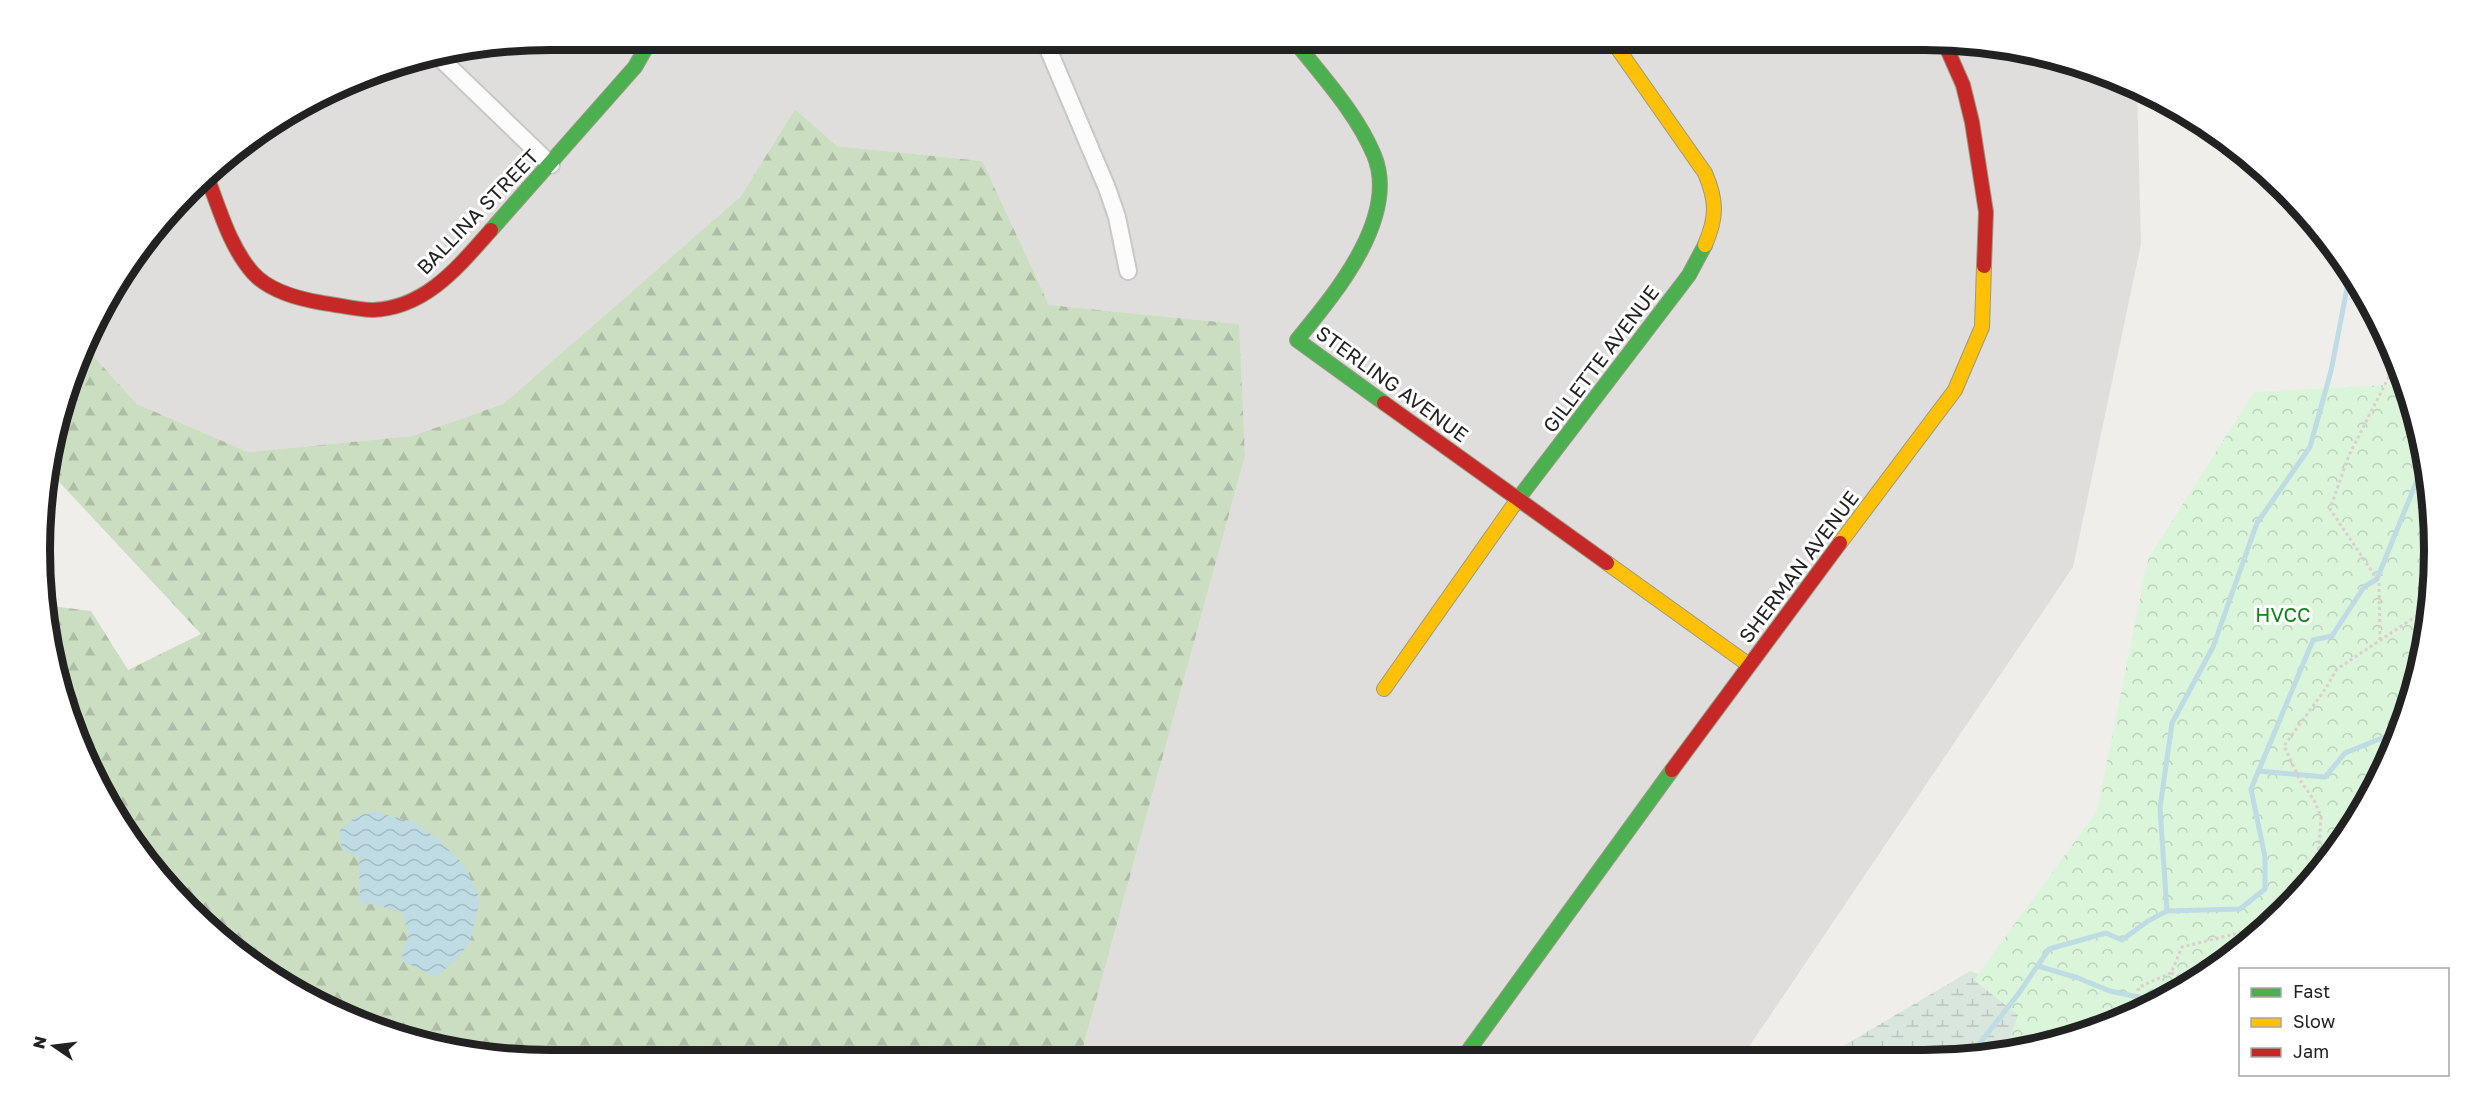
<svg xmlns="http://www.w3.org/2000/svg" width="2473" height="1100" font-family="'Golos Text',sans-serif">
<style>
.residential{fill:#dfdedc}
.forest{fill:url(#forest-firs)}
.wetland{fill:url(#wetland-marsh)}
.park{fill:url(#park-crowns)}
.water{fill:url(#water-waves)}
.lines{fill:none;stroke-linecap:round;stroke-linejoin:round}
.stream{stroke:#bfdbe3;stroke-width:5}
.street-casing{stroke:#c9c8c7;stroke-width:20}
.fast-casing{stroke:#999a82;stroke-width:16}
.slow-casing{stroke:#999a82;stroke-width:16}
.jam-casing{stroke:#999a82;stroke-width:16}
.path{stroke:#dccecd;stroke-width:3;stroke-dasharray:3 3;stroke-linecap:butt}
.street{stroke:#fdfcfc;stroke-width:16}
.fast{stroke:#4caf50;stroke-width:14}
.slow{stroke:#ffc107;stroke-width:14}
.jam{stroke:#c62828;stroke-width:14}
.labels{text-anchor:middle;stroke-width:6;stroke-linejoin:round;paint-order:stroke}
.street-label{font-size:20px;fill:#222;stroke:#fff}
.park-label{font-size:20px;fill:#0c8416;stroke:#fff}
.rim{fill:none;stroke:#222;stroke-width:8}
</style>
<defs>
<pattern id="forest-firs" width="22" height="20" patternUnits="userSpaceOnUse" patternTransform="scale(1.5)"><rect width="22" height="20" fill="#cbdec1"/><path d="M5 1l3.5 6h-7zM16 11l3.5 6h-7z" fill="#aebea6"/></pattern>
<pattern id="wetland-marsh" width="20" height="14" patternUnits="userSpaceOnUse" patternTransform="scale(1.5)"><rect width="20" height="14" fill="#d9e6de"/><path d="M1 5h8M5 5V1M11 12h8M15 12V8" fill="none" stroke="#bac5be"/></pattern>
<pattern id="park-crowns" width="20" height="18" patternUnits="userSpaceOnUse" patternTransform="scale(1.5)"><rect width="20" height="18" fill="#daf5da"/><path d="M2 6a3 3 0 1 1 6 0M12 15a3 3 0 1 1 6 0" fill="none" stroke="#bbd2bb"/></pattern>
<pattern id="water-waves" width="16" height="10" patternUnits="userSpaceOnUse" patternTransform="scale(1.5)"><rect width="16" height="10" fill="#bfdbe3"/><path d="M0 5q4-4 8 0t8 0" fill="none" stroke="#a4bcc2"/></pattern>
</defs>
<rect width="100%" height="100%" fill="#f0eeeb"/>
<!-- residential -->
<path class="residential" d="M 550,39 L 1923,39 L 2088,66 L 2137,89 L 2141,244 L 2073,567 L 1742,1057 L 1080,1059 L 1245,456 L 1238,324 L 1049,305 L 981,161 L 837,146 L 795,109 L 741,196 L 503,404 L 412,436 L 248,452 L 137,404 L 87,349 L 108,294 L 213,166 L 295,107 L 385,66 Z"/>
<!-- forest -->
<path class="forest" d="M 795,109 L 837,146 L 982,161 L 1049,305 L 1239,324 L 1245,456 L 1080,1059 L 550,1061 L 385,1034 L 301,996 L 294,978 L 198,916 L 107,805 L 66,715 L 43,617 L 44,605 L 91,611 L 128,670 L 201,634 L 48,470 L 49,451 L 87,349 L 137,404 L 248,452 L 412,436 L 503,404 L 741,196 Z"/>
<!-- wetland -->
<path class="wetland" d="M 1970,971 L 2080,1012 L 2061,1035 L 1990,1057 L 1838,1057 L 1843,1046 Z"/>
<!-- park -->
<path class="park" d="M 2404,384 L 2417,418 L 2433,517 L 2430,617 L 2407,715 L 2348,834 L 2260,934 L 2149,1008 L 2005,1052 L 2018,1015 L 1974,980 L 2097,811 L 2148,559 L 2254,392 Z"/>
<!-- water -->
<path class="water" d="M 372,811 L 413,822 L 438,839 L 465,866 L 480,899 L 470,942 L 457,959 L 435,977 L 401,960 L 409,934 L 402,913 L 378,905 L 360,903 L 359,857 L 342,850 L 339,831 L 354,818 Z"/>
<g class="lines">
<!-- stream -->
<g class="stream">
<path d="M 2258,771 L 2325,777 L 2345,753 L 2399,731"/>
<path d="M 2167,911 L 2160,808 L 2172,723 L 2213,647 L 2257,523 L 2310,447 L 2331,371 L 2350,273"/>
<path d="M 2038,966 L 2078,978 L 2110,991 L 2143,998 L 2155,1004"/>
<path d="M 1969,1057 L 2019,993 L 2049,949 L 2106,933 L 2122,940 L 2148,921 L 2167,911 L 2240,909 L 2265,889 L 2265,857 L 2251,789 L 2313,640 L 2332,636 L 2364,587 L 2377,579 L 2420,473 L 2425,469"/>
</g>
<!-- street casing -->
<g class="street-casing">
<g id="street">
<path d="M 1044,39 L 1107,188 L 1117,217 L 1128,271"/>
<path d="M 439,57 L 551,165"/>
</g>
</g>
<!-- fast casing -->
<g class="fast-casing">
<g id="fast">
<path d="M 1293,39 C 1321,75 1356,112 1374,155 C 1400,217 1334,295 1297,340 L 1384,403"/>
<path d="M 491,230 L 635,67 L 651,39"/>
<path d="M 1518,499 L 1689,275 L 1705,245"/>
<path d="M 1463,1058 L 1672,770"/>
</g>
</g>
<!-- slow casing -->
<g class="slow-casing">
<g id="slow">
<path d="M 1611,39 L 1705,173 C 1717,201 1717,217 1705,245"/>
<path d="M 1840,543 L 1955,390 L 1982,327 L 1984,266"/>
<path d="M 1607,563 L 1749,665"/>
<path d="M 1384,689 L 1518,499"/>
</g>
</g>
<!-- jam casing -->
<g class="jam-casing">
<g id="jam">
<path d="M 1944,42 L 1963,85 L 1972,122 L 1986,212 L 1984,266"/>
<path d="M 206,174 C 219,207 229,246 253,273 C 269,291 299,299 323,303 C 339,305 357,310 373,310 C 426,308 459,266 491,230"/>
<path d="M 1384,403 L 1607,563"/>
<path d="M 1672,770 L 1840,543"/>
</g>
</g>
<!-- path -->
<g class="path">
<path d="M 2380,640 L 2379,582 L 2330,509 L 2349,455 L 2396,363"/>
<path d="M 2333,851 L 2319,847 L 2321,817 L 2315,802 L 2300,780 L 2284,746 L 2326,688 L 2337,669 L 2430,607"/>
<path d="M 2309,879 L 2319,847"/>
<path d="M 2171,973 L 2190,981"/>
<path d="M 2131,1014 L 2139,987 L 2171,973 L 2182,947 L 2267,926"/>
</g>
<!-- street -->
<use href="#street" class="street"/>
<!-- fast -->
<use href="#fast" class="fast"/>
<!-- slow -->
<use href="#slow" class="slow"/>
<!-- jam -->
<use href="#jam" class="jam"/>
</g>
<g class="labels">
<!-- street labels -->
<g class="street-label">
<text transform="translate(478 212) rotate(-46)" y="7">BALLINA STREET</text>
<text transform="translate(1601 359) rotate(-53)" y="7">GILLETTE AVENUE</text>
<text transform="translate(1392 384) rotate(36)" y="7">STERLING AVENUE</text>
<text transform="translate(1799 567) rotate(-53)" y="7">SHERMAN AVENUE</text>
</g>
<!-- park labels -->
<g class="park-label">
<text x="2283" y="622">HVCC</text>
</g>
</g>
<!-- crop -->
<path d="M0 0H2473V1100H0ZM550 50H1924A500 500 0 0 1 2424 550V550A500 500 0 0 1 1924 1050H550A500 500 0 0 1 50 550V550A500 500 0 0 1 550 50Z" fill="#fff" fill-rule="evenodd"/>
<path class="rim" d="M550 50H1924A500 500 0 0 1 2424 550V550A500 500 0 0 1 1924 1050H550A500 500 0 0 1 50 550V550A500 500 0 0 1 550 50Z"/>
<!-- legend -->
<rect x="2239" y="968" width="210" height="108" fill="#ffffff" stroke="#a7a7a7" stroke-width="1.5"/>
<rect x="2251" y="988" width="30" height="9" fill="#4caf50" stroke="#a7a7a7" stroke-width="1.5"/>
<text x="2293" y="998" font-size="18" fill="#222222">Fast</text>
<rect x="2251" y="1018" width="30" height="9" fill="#ffc107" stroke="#a7a7a7" stroke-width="1.5"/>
<text x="2293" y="1028" font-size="18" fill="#222222">Slow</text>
<rect x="2251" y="1048" width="30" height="9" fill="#c62828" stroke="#a7a7a7" stroke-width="1.5"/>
<text x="2293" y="1058" font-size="18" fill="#222222">Jam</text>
<!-- north arrow -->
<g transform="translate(54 1046) rotate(284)" stroke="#ffffff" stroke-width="4.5" paint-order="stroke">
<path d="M0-4.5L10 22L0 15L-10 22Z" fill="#222222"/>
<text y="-9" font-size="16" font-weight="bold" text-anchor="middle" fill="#222222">N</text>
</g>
</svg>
